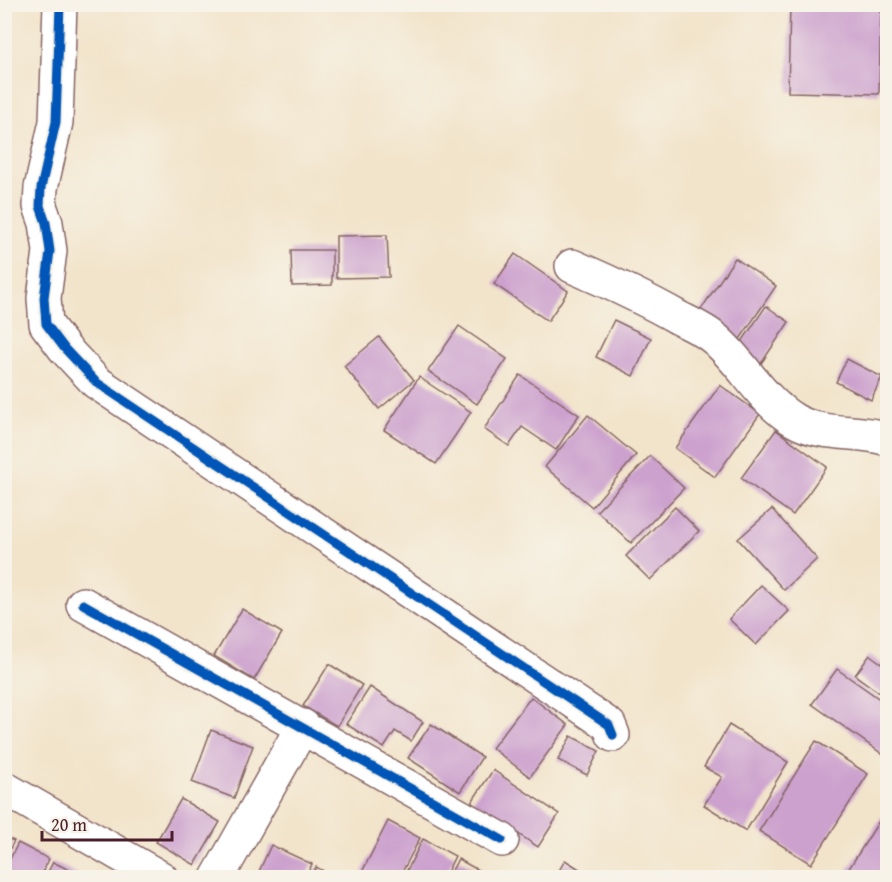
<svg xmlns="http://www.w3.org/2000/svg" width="892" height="882" font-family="'Gentium Book Plus',serif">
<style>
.building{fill:#cca1ce}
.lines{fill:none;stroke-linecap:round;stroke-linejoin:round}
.minor-casing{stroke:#856463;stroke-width:36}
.minor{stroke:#fff;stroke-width:33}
.cycleway-casing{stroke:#f7f3e8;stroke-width:13}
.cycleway{stroke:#0057b8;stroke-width:9}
</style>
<rect width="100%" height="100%" fill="#f7f3e8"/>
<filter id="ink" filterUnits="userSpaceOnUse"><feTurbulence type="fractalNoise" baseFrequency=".0167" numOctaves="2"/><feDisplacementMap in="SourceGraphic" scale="12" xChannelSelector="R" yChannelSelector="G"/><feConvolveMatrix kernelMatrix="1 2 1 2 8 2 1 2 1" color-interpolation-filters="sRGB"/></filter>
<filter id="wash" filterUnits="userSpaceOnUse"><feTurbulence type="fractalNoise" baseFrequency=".008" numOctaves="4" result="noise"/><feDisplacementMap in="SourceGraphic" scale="24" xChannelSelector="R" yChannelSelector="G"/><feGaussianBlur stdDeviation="1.35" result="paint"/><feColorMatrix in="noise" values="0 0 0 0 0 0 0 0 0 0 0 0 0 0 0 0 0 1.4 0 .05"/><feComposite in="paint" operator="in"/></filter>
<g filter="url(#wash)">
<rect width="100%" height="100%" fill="#f2e4cb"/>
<g id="blocks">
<!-- building -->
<g class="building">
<path d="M 790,4 L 881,4 L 879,94 L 788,92 Z"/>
<path d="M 387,235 L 389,277 L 336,278 L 336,236 Z"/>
<path d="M 291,250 L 332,250 L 332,285 L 292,286 Z"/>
<path d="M 515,254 L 568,291 L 548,321 L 494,284 Z"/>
<path d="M 735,258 L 776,286 L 736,345 L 696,317 Z"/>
<path d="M 766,306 L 789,322 L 758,368 L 735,352 Z"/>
<path d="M 614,320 L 651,338 L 633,376 L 596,357 Z"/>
<path d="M 459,326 L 507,359 L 477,404 L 428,371 Z"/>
<path d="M 379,337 L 414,380 L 379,409 L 344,366 Z"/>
<path d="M 847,359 L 882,377 L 871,400 L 836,382 Z"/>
<path d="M 520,375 L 579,415 L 556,450 L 522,427 L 509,446 L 484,429 Z"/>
<path d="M 419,377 L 471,412 L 436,464 L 384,430 Z"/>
<path d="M 720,385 L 760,414 L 715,477 L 675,448 Z"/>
<path d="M 588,415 L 636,455 L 592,507 L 545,467 Z"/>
<path d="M 776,430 L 827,467 L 793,515 L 741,478 Z"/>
<path d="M 650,456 L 684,488 L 631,543 L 597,511 Z"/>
<path d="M 675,507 L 699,531 L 650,580 L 626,556 Z"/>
<path d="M 772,509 L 817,559 L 784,590 L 738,539 Z"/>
<path d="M 761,585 L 789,611 L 756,645 L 729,619 Z"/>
<path d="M 242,609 L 282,633 L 254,680 L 214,656 Z"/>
<path d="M 870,655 L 888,668 L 888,699 L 855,675 Z"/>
<path d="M 329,664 L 362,685 L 337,726 L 303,706 Z"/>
<path d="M 837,669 L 888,705 L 888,758 L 812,704 Z"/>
<path d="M 370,687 L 423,722 L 411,741 L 395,731 L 384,748 L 346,724 Z"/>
<path d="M 531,697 L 568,725 L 530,777 L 492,748 Z"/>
<path d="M 431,724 L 482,757 L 460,792 L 408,758 Z"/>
<path d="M 729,725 L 788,762 L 746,831 L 704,805 L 722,777 L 704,767 Z"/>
<path d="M 211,730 L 253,746 L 234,798 L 192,782 Z"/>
<path d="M 571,736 L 599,751 L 587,775 L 558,760 Z"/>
<path d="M 816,741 L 868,774 L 811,864 L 759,831 Z"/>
<path d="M 493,770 L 559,814 L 538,847 L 471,803 Z"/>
<path d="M 181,799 L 220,822 L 195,865 L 156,842 Z"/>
<path d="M 886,810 L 888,811 L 888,878 L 843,878 Z"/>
<path d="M 388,821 L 420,838 L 399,878 L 372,878 L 362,872 Z"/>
<path d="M 4,837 L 14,841 L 4,860 Z"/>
<path d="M 423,839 L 455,856 L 444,878 L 403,878 Z"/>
<path d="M 18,843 L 49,859 L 40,878 L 4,878 L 4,871 Z"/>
<path d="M 271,845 L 312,864 L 305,878 L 256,878 Z"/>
<path d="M 458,859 L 489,876 L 488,878 L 448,878 Z"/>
<path d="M 565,860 L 594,878 L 555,878 Z"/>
<path d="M 53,862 L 86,878 L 45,878 Z"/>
<path d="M 316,867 L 336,878 L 311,878 Z"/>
</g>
</g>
</g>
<g filter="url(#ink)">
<use href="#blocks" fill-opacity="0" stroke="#856463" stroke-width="1.5"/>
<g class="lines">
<!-- minor casing -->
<g class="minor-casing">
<g id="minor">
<path d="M 60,4 L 56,122 L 41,188 L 40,206 L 46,223 L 50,251 L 44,298 L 46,324 L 65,349 L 96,382 L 609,725 L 613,735"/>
<path d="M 572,266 C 609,282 644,298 679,318 C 691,324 705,330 715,339 C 744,364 761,400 794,420 C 823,437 857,429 888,439"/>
<path d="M 83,604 L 502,840"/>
<path d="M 4,788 L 161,878"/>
<path d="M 217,878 L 303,726"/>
</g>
</g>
<!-- minor -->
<use href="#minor" class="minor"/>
<!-- cycleway casing -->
<g class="cycleway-casing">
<g id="cycleway">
<path d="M 60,4 L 56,122 L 41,188 L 40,206 L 46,223 L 50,251 L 44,298 L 46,324 L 65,349 L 96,382 L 609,725 L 613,735"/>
<path d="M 83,604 L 502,840"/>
</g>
</g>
<!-- cycleway -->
<use href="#cycleway" class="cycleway"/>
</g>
</g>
<!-- margin -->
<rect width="892" height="882" fill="none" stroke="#f7f3e8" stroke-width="24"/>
<!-- scale -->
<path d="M42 831v9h130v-9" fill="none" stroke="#4a1f2b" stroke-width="3"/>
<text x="51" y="831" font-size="18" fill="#4a1f2b" stroke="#f7f3e8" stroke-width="4.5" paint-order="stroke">20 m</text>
</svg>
